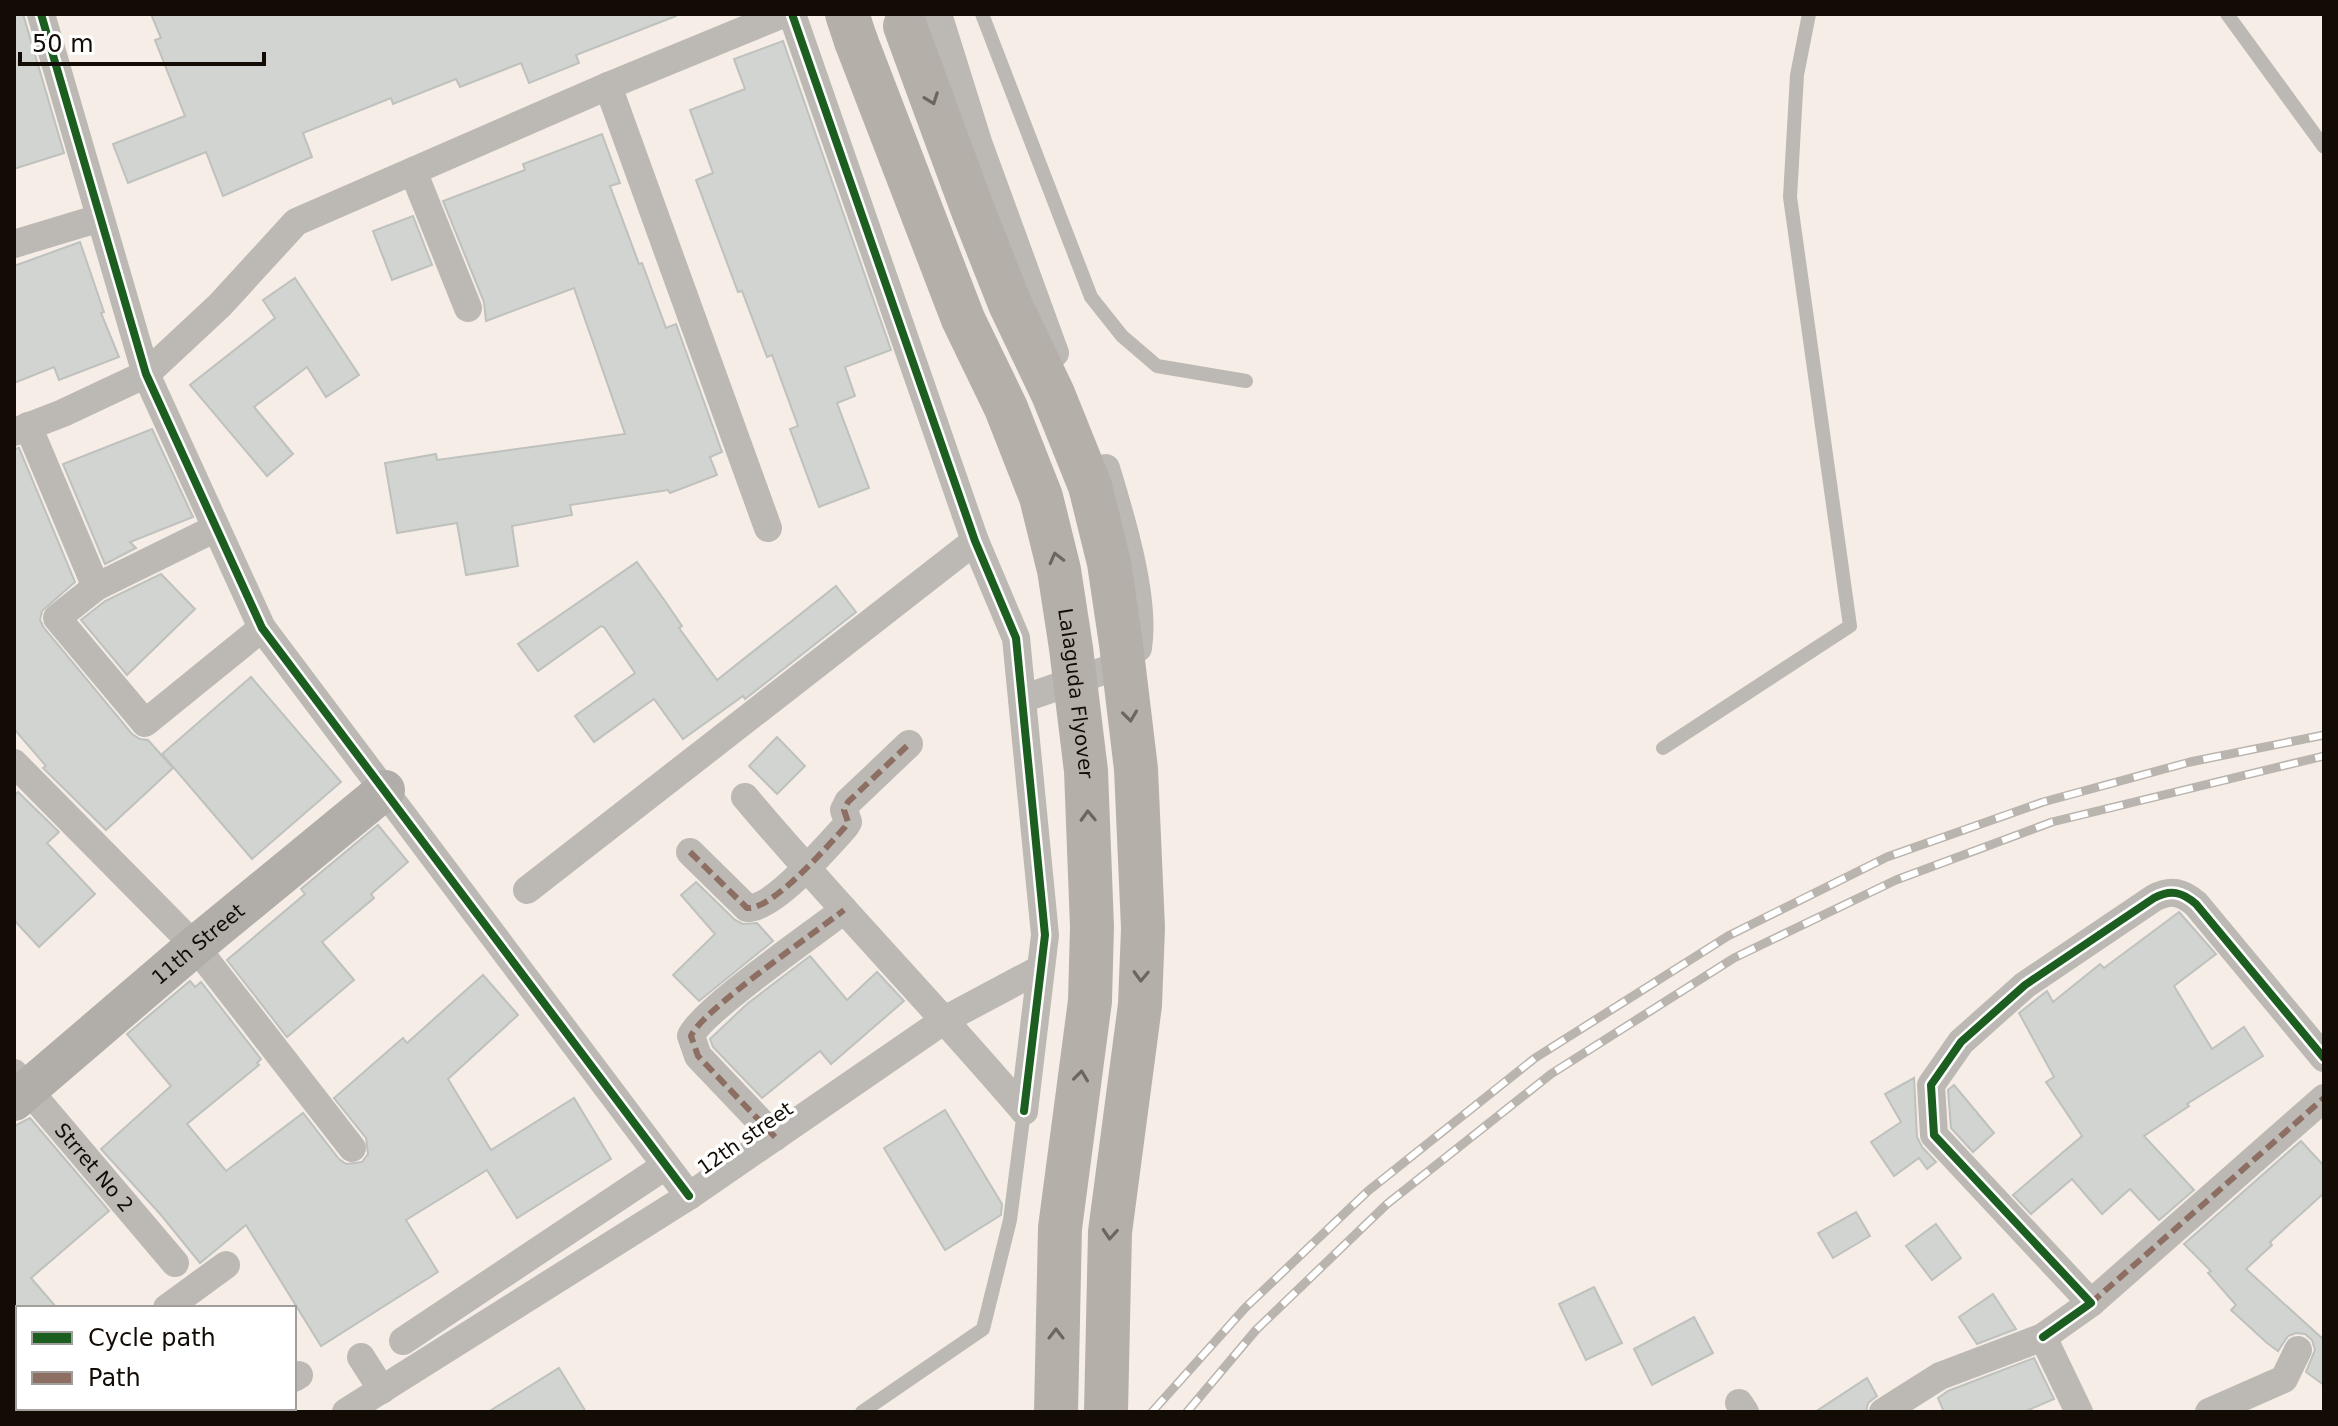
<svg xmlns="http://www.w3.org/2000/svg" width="2338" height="1426" font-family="'DejaVu Sans',sans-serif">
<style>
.building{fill:#d1d4d0;stroke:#bec1bd;stroke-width:2}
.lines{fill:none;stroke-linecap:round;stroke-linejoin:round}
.lane{stroke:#bcb8b4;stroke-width:14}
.street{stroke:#bcb8b4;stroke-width:28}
.secondary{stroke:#b1ada8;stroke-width:40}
.primary{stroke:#b5afaa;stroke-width:44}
.rail-casing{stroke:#bab4af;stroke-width:9}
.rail{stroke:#fff;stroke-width:6;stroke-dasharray:18;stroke-linecap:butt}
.primary-bridge{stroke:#b5afaa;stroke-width:44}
.quiet{stroke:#8d6e63;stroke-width:6;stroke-dasharray:12 6;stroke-linecap:butt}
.cycleway-casing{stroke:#fff;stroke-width:13}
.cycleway{stroke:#1b5e20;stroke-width:8}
.oneway{stroke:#6c6660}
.labels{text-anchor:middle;stroke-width:7;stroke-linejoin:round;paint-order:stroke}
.street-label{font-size:20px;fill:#130c05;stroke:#fff}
</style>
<rect width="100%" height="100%" fill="#f6eee6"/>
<!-- building -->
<g class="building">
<path d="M 14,14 L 23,14 L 64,153 L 14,169 Z"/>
<path d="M 151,14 L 676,14 L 676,16 L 576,55 L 579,63 L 529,83 L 521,63 L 460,87 L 456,79 L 393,104 L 391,98 L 303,133 L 312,157 L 223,196 L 206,152 L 128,183 L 113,144 L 185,116 L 155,40 L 161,38 Z"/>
<path d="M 783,41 L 891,350 L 845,367 L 855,396 L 837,403 L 869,488 L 819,507 L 790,429 L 798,426 L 772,355 L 767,357 L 742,291 L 738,292 L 696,180 L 713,173 L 690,110 L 745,89 L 734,59 Z"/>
<path d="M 602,134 L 620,183 L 610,186 L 639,264 L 642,263 L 666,328 L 676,324 L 722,452 L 710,457 L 717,475 L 670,493 L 668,490 L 570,505 L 572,515 L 512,526 L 518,566 L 466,575 L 457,523 L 397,533 L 385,463 L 436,454 L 437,460 L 625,434 L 574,288 L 486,321 L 484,302 L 443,201 L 525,170 L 523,164 Z"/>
<path d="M 413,216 L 432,265 L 392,280 L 373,231 Z"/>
<path d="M 80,242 L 104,312 L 101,313 L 119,357 L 59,380 L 54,367 L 14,383 L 14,266 Z"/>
<path d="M 295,278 L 359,375 L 326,397 L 307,367 L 254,407 L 293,454 L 267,476 L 190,385 L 275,318 L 263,300 Z"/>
<path d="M 152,429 L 193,517 L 130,542 L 136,548 L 105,564 L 63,464 Z"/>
<path d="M 19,448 L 75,582 L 42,611 L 40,620 L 44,628 L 132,734 L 140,739 L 148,740 L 173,768 L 106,830 L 43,768 L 46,766 L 14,729 L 14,449 Z"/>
<path d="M 637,562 L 665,601 L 682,626 L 679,628 L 717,680 L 836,586 L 856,612 L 745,699 L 743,696 L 683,739 L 654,699 L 594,742 L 575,716 L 635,673 L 604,627 L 601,626 L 538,671 L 518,644 Z"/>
<path d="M 161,574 L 195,609 L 127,675 L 81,620 L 105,601 Z"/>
<path d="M 251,677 L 341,782 L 252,859 L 162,754 Z"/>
<path d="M 777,737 L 805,766 L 777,794 L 749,766 Z"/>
<path d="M 18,792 L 59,832 L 47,843 L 95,894 L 39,947 L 14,920 L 14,796 Z"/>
<path d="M 378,825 L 408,862 L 371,894 L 374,898 L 322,942 L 354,980 L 287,1037 L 227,960 L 305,894 L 301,889 Z"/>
<path d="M 696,882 L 735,920 L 743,924 L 757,923 L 773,941 L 699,1001 L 673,975 L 715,934 L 681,895 Z"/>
<path d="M 2179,912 L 2216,954 L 2174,986 L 2212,1049 L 2244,1027 L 2263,1056 L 2187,1104 L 2189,1106 L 2144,1136 L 2194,1190 L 2159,1220 L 2130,1189 L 2102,1214 L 2072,1179 L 2031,1214 L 2013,1195 L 2082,1136 L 2046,1082 L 2054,1077 L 2019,1013 L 2047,991 L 2053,1002 L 2100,964 L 2104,968 Z"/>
<path d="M 810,956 L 847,1000 L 877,972 L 904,1001 L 831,1064 L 820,1051 L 762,1098 L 713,1047 L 710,1039 L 747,1004 Z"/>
<path d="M 483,975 L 518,1015 L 448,1079 L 491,1150 L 574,1098 L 611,1159 L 517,1218 L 487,1170 L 406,1220 L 438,1272 L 321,1346 L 246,1225 L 200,1263 L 161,1215 L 101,1149 L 171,1086 L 127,1034 L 190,981 L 195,987 L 201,982 L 261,1059 L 257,1063 L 259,1065 L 187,1124 L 226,1171 L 303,1113 L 339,1159 L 346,1164 L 362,1162 L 368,1154 L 366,1138 L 334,1098 L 403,1038 L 407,1043 Z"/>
<path d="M 1914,1078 L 1917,1137 L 1922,1147 L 1936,1162 L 1927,1169 L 1919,1158 L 1894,1176 L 1871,1142 L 1901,1122 L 1885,1094 Z"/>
<path d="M 1954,1085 L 1994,1133 L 1973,1152 L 1951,1128 L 1948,1090 Z"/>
<path d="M 945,1110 L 1002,1204 L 1001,1215 L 945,1250 L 884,1148 Z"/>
<path d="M 30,1118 L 109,1211 L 31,1278 L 57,1308 L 14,1308 L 14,1126 Z"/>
<path d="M 2301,1141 L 2324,1166 L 2324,1193 L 2270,1242 L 2272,1245 L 2246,1269 L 2324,1340 L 2324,1385 L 2306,1372 L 2315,1350 L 2312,1340 L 2305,1334 L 2296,1333 L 2288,1336 L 2278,1351 L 2267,1343 L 2231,1310 L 2236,1305 L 2208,1273 L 2211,1271 L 2184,1244 Z"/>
<path d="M 1856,1212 L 1870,1236 L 1833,1258 L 1818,1233 Z"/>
<path d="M 1936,1224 L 1961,1258 L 1932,1280 L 1906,1246 Z"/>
<path d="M 1594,1287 L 1622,1343 L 1586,1360 L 1559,1304 Z"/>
<path d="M 1993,1294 L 2016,1329 L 1977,1344 L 1959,1317 Z"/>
<path d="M 1694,1317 L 1713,1353 L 1652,1385 L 1634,1349 Z"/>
<path d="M 2034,1358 L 2054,1399 L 2024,1412 L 1944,1412 L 1938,1398 L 1948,1391 Z"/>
<path d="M 559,1368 L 586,1412 L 488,1412 Z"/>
<path d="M 1867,1378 L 1877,1396 L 1868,1403 L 1866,1412 L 1815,1412 Z"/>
</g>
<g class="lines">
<!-- lane -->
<g class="lane">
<path d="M 982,14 L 1091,297 L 1122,336 L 1157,366 L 1246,381"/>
<path d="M 2227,14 L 2324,147"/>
<path d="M 1663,748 L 1850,626 L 1790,197 L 1797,75 L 1809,14"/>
<path d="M 862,1412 L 983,1329 L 1010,1220 L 1024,1111"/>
</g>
<!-- street -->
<g class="street">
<path d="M 41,14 L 146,374 L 262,628 L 689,1196"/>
<path d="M 792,14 L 975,541 L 1016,638 L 1045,935 L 1024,1111"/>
<path d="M 938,14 L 978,142 L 1055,353"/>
<path d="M 608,86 L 768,528"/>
<path d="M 413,171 L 468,308"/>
<path d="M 14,244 L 100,218"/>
<path d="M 28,426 L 96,587"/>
<path d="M 14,432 L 63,413 L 146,374 L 220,305 L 296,222 L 608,86 L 783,14"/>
<path d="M 216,528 L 96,587 L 57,618 L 145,723 L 262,628"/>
<path d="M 1022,699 L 1106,670 L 1138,648 C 1146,599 1121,517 1106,468"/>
<path d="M 14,763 L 195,946 L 352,1148"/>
<path d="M 745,797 C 835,904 933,1004 1024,1111"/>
<path d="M 690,852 L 747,908 C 772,910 827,847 845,827 L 848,822 L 844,810 L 848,802 L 909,744"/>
<path d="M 527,890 L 975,541"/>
<path id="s1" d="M 14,1073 L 175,1263"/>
<path d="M 775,1137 L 698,1056 L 691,1036 C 701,1011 816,932 844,910"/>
<path d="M 2091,1303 L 2324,1098"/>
<path d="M 167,1308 L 226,1265"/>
<path d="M 2043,1337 L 2091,1303 L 1934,1135 L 1931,1085 L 1961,1042 L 2025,985 L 2154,898 C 2171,889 2182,892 2196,904 L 2324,1058"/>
<path d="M 403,1341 L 665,1166"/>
<path d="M 361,1357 L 382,1390"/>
<path d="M 294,1378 L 299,1375"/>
<path d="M 1739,1403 L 1745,1412"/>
<path d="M 140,1408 L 143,1412"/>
<path d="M 248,1412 L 253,1408"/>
<path d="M 346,1412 L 689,1196 L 946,1019 L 1040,969"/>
<path d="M 1883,1412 L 1940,1376 L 2043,1337 L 2079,1412"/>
<path d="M 2209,1412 L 2284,1379 L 2298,1350"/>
</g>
<!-- secondary -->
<path class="secondary" id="s2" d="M 14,1101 L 195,946 L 385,790"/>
<!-- primary -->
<path class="primary" d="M 847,14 L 856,41"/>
<!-- rail casing -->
<g class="rail-casing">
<g id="rail">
<path d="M 1152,1412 L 1245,1308 L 1368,1191 L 1535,1058 L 1728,936 L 1887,857 L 2043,802 L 2190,762 L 2324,735"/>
<path d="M 1187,1412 L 1256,1330 L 1387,1204 L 1551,1074 L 1734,958 L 1896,880 L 2052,822 L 2324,756"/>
</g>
</g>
<!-- rail -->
<use href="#rail" class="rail"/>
<!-- primary-bridge -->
<g class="primary-bridge">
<path d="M 905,26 L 972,208 L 1010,304 L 1053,394 L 1090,486 L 1109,563 L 1121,644 L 1136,769 L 1143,928 L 1140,1005 L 1110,1232 L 1106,1412"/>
<path id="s3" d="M 856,41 L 963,319 L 1006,408 L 1041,497 L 1059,570 L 1071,648 L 1086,771 L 1092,927 L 1090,1001 L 1060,1228 L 1056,1412"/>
</g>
<!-- quiet -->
<g class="quiet">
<path d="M 690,852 L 747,908 C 772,910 827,847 845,827 L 848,822 L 844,810 L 848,802 L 909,744"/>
<path d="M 775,1137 L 698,1056 L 691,1036 C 701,1011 816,932 844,910"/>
<path d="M 2091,1303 L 2324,1098"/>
</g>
<!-- cycleway casing -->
<g class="cycleway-casing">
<g id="cycleway">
<path d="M 41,14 L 146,374 L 262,628 L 689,1196"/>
<path d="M 792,14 L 975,541 L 1016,638 L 1045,935 L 1024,1111"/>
<path d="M 2043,1337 L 2091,1303 L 1934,1135 L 1931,1085 L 1961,1042 L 2025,985 L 2154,898 C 2171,889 2182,892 2196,904 L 2324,1058"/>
</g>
</g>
<!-- cycleway -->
<use href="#cycleway" class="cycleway"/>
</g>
<!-- one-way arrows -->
<defs><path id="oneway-chevron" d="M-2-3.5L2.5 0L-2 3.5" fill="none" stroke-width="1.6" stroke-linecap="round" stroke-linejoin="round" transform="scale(2)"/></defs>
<g class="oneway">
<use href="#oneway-chevron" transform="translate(932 99) rotate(70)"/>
<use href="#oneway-chevron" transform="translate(1056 558) rotate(-104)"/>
<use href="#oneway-chevron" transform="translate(1130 716) rotate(83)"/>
<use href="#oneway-chevron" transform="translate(1088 816) rotate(-92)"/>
<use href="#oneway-chevron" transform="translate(1141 976) rotate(92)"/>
<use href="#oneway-chevron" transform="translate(1081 1076) rotate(-83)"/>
<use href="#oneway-chevron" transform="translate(1110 1234) rotate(94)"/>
<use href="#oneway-chevron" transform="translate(1056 1334) rotate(-90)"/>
</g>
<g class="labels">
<!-- street labels -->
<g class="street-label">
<text dy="7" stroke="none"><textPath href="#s3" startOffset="692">Lalaguda Flyover</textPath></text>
<text dy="7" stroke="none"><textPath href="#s2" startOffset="242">11th Street</textPath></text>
<text transform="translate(745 1138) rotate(-35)" y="7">12th street</text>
<text dy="7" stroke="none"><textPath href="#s1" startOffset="124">Strret No 2</textPath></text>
</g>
</g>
<!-- border -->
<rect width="2338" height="1426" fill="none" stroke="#130c05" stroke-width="32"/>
<!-- legend -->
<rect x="16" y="1306" width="280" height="104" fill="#ffffff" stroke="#a19e9b" stroke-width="2"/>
<rect x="32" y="1332" width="40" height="12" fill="#1b5e20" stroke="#a19e9b" stroke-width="2"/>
<text x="88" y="1346" font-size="24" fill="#130c05">Cycle path</text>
<rect x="32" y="1372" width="40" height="12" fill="#8d6e63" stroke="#a19e9b" stroke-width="2"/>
<text x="88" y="1386" font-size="24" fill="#130c05">Path</text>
<!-- scale -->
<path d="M20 52v12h244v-12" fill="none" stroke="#130c05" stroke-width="4"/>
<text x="32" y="52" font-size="24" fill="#130c05" stroke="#ffffff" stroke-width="6" paint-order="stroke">50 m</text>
</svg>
